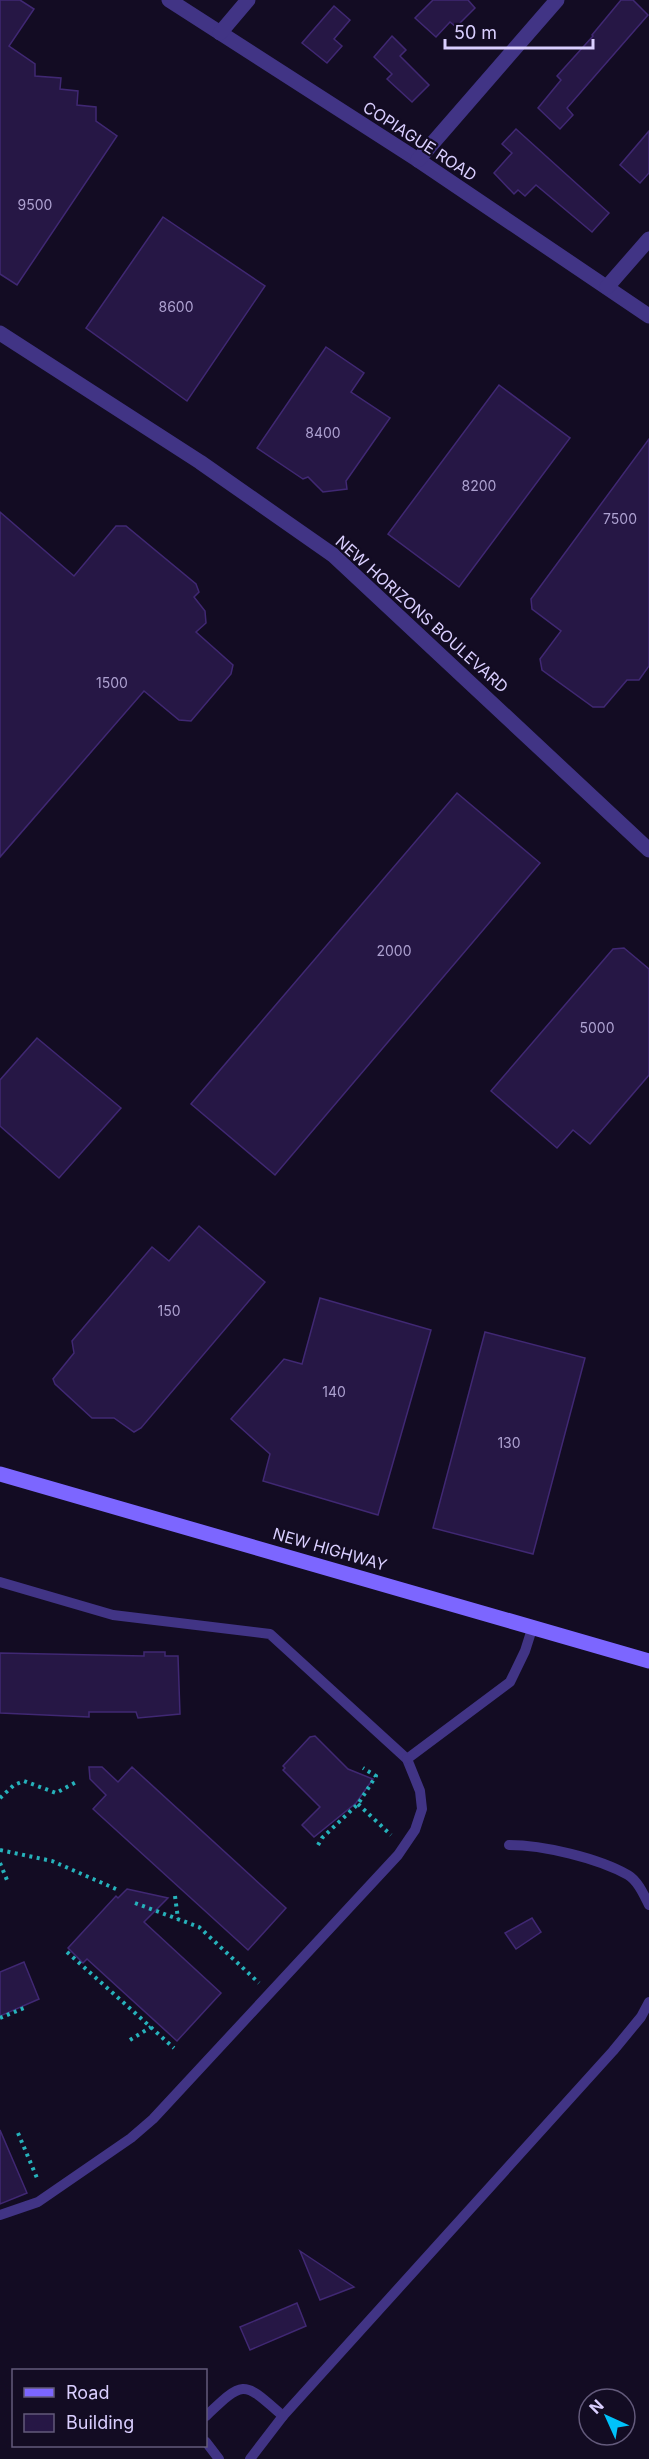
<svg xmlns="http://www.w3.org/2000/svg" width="649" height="2459" font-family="Inter,sans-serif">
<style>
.building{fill:#261745;stroke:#402873;stroke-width:1.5}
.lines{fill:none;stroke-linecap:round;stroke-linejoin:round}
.path{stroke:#26b2bb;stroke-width:4;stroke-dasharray:3 4.5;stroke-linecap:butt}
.lane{stroke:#413485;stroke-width:10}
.street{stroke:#413485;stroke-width:15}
.secondary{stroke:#7c66ff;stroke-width:15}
.labels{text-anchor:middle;stroke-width:4.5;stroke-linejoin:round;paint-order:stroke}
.number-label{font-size:14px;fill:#ada1d0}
.street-label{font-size:16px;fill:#dacfff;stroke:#130c23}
</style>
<rect width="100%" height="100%" fill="#130c23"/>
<!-- building -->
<g class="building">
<path d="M 0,0 L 20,0 L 34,9 L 9,46 L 35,64 L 35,76 L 61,78 L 60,89 L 78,91 L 77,105 L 96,107 L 96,121 L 117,136 L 17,285 L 0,274 Z"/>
<path d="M 433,0 L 468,0 L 475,8 L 456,27 L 450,22 L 436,37 L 415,18 Z"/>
<path d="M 621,0 L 633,0 L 648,15 L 567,108 L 573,115 L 560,129 L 538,108 L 561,80 L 557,76 L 593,36 L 592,35 Z"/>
<path d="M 334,6 L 350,20 L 334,39 L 342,46 L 327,63 L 302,43 Z"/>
<path d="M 392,36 L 406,50 L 400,56 L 429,85 L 412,102 L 387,79 L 392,74 L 374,57 Z"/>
<path d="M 516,129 L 609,213 L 592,232 L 536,185 L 525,196 L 518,190 L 514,194 L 494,173 L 512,153 L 502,144 Z"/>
<path d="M 649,131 L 649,173 L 640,183 L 620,165 Z"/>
<path d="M 163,217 L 265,286 L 187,401 L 86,328 Z"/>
<path d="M 326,347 L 364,373 L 351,392 L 390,418 L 346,481 L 347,489 L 323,492 L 308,477 L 303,479 L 257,448 Z"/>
<path d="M 499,385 L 570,438 L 459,587 L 388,534 Z"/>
<path d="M 649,439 L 649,666 L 639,680 L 627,680 L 604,707 L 593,707 L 542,670 L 540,659 L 561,631 L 532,609 L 531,599 Z"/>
<path d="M 0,512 L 74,576 L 116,526 L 126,526 L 196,584 L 199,592 L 194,597 L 205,611 L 206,623 L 196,632 L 233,665 L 231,674 L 191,721 L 179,720 L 144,691 L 0,857 Z"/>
<path d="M 457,793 L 540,863 L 275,1175 L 191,1104 Z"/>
<path d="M 624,948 L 649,969 L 649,1075 L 590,1144 L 573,1130 L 557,1148 L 491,1091 L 613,949 Z"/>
<path d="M 37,1038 L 121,1108 L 59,1178 L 0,1126 L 0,1080 Z"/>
<path d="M 199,1226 L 265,1282 L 141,1428 L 134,1432 L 114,1418 L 92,1418 L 55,1384 L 53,1379 L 74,1353 L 72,1341 L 152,1247 L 169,1261 Z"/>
<path d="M 320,1298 L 431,1330 L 378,1515 L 263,1481 L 270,1454 L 231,1419 L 284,1359 L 302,1364 Z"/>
<path d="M 485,1332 L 585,1358 L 533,1554 L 433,1528 Z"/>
<path d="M 144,1652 L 165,1652 L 165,1656 L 178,1656 L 180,1714 L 138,1718 L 136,1712 L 89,1712 L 89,1717 L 0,1713 L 0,1653 L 144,1656 Z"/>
<path d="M 315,1736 L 348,1769 L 373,1779 L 356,1803 L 314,1837 L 302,1825 L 320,1807 L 283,1770 L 285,1768 L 283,1766 L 310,1737 Z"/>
<path d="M 89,1767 L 102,1767 L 118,1782 L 132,1767 L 286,1908 L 248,1950 L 93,1809 L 106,1795 L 90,1779 Z"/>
<path d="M 127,1889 L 168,1898 L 144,1922 L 221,1993 L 177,2041 L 87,1959 L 83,1963 L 68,1948 L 116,1896 L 118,1898 Z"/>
<path d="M 532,1918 L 541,1932 L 516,1949 L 505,1933 Z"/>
<path d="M 24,1962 L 39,1999 L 0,2016 L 0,1972 Z"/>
<path d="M 0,2130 L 27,2193 L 0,2204 Z"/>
<path d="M 300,2251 L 354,2287 L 320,2300 Z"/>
<path d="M 297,2303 L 306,2326 L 250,2350 L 240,2327 Z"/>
</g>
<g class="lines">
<!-- path -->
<g class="path">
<path d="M 0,1798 L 14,1785 L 24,1781 L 56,1793 L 78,1781"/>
<path d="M 358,1804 L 391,1835"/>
<path d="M 318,1845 L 322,1838 L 358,1804 L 376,1776 L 363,1768"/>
<path d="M 0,1850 L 52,1861 L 116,1889"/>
<path d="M 0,1863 L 7,1880"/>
<path d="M 175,1896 L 178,1919"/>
<path d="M 135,1903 L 199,1927 L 259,1983"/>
<path d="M 67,1952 L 174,2048"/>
<path d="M 0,2018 L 24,2008"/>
<path d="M 130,2040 L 151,2027"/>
<path d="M 18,2133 L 37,2178"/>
</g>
<!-- lane -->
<g class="lane">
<path d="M 0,1582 L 113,1615 L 270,1634 L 407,1759 L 420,1791 L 422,1809 L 415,1830 L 398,1855 L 153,2119 L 131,2138 L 38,2202 L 0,2215"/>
<path d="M 407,1759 L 510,1682 L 525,1651 L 532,1629"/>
<path d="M 509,1845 C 543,1845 598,1858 628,1875 C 638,1881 644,1895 649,1905"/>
<path d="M 206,2416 C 245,2379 243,2381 283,2416"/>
<path d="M 206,2442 L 219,2459"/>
<path d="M 250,2459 L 283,2416 L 613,2051 L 641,2017 L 649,2002"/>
</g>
<!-- street -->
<g class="street">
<path d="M 169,0 L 418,160 L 649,316"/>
<path d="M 220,33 L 248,0"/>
<path d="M 418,160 L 557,0"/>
<path d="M 607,287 L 649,239"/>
<path d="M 0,333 L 200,462 L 333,555 L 649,850"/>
</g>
<!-- secondary -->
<path class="secondary" d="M 0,1474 L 649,1661"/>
</g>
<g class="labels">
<!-- number labels -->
<g class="number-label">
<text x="35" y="210">9500</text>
<text x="176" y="312">8600</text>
<text x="323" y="438">8400</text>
<text x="479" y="491">8200</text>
<text x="620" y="524">7500</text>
<text x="112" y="688">1500</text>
<text x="394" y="956">2000</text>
<text x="597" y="1033">5000</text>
<text x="169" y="1316">150</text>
<text x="334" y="1397">140</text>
<text x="509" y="1448">130</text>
</g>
<!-- street labels -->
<g class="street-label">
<text transform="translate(420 141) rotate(33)" y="6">COPIAGUE ROAD</text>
<text transform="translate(422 614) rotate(42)" y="6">NEW HORIZONS BOULEVARD</text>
<text transform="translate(330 1549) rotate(16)" y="6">NEW HIGHWAY</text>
</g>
</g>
<!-- legend -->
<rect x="12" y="2369" width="195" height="78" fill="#130c23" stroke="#635a7b" stroke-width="1.5"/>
<rect x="24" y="2388" width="30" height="9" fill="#7c66ff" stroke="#635a7b" stroke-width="1.5"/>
<text x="66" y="2399" font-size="18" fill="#dacfff">Road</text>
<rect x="24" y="2414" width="30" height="18" fill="#261745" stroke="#635a7b" stroke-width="1.5"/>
<text x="66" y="2429" font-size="18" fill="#dacfff">Building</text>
<!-- north arrow -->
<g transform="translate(607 2417) rotate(315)"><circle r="28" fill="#130c23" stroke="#635a7b" stroke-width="1.5"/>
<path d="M0-4.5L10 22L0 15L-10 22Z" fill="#00c2fa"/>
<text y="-9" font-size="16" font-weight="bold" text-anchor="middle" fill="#dacfff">N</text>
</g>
<!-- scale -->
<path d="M445 39v9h148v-9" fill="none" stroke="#dacfff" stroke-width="3"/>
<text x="454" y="39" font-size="18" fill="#dacfff" stroke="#130c23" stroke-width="4.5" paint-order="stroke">50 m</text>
</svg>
